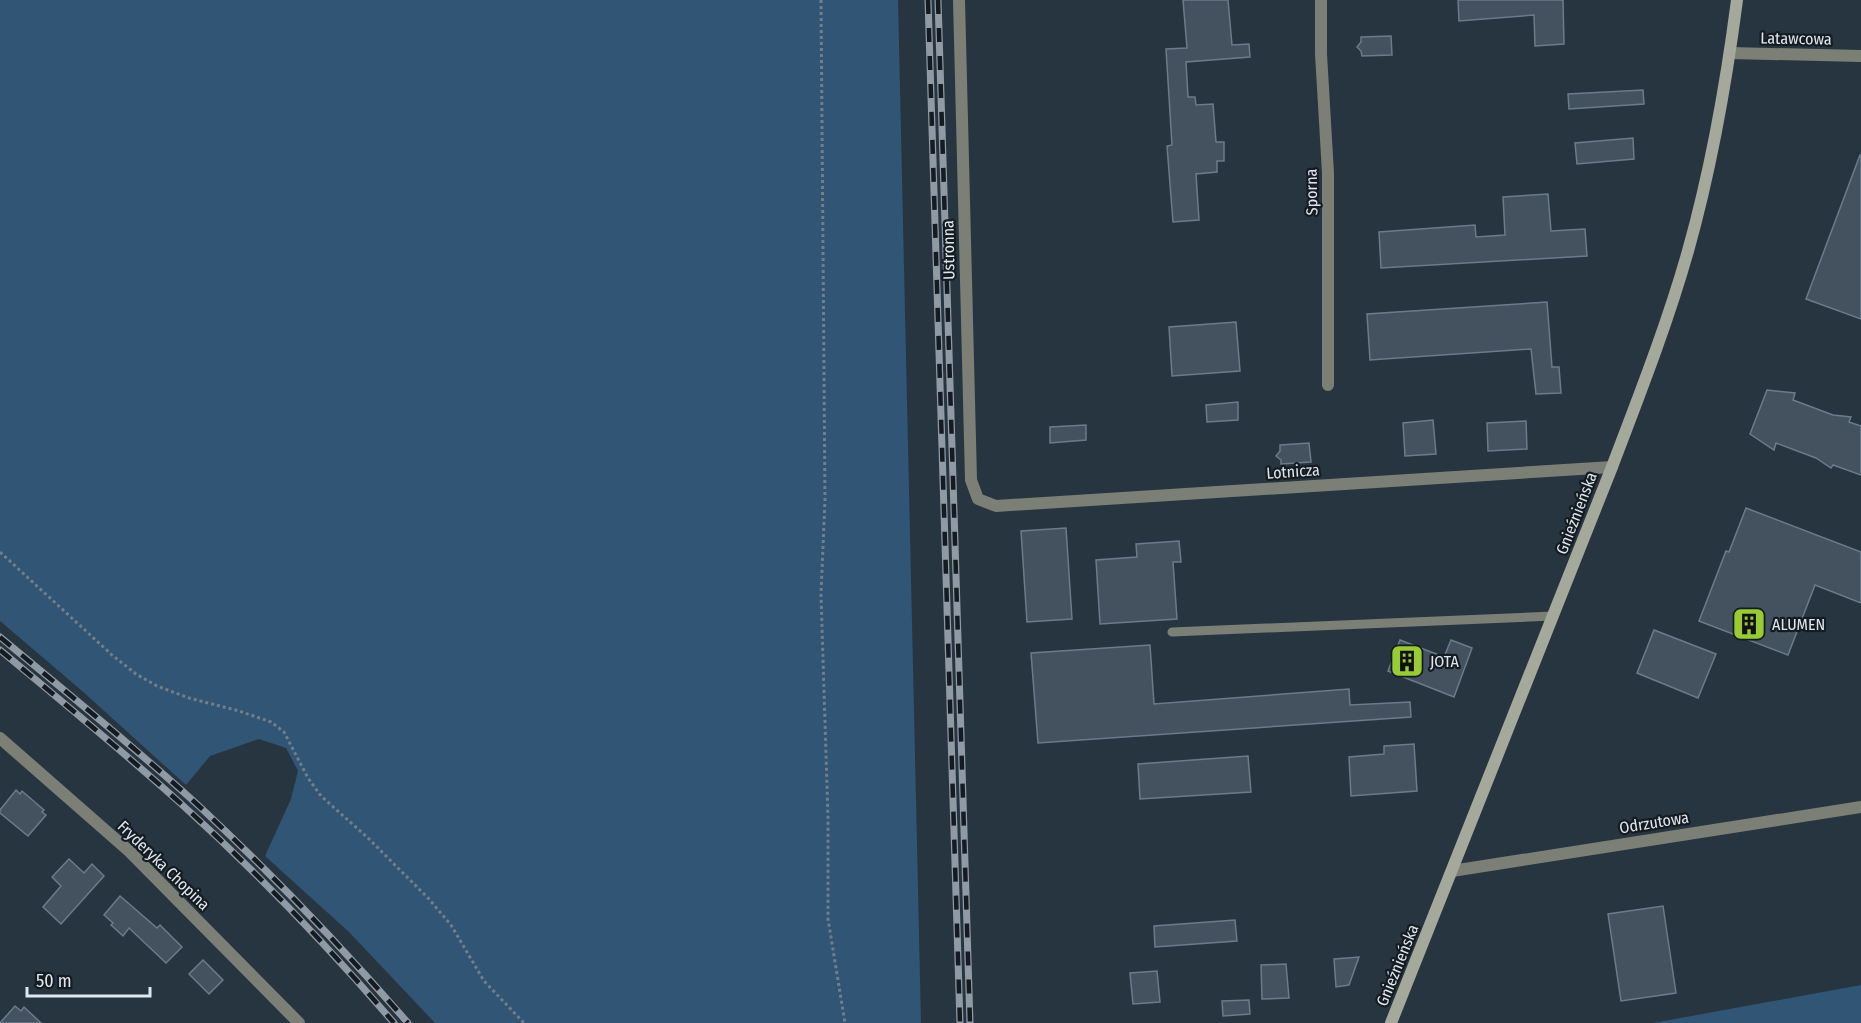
<svg xmlns="http://www.w3.org/2000/svg" width="1861" height="1023" font-family="'Fira Sans Condensed',sans-serif">
<style>
.green{fill:#305575}
.building{fill:#445260;stroke:#6b7b8a;stroke-width:1.5}
.lines{fill:none;stroke-linecap:round;stroke-linejoin:round}
.path{stroke:#737e89;stroke-width:3;stroke-dasharray:3 3;stroke-linecap:butt}
.lane{stroke:#7b7f76;stroke-width:9}
.street{stroke:#7b7f76;stroke-width:12}
.secondary{stroke:#a4a99c;stroke-width:12}
.rail-casing{stroke:#909aa5;stroke-width:7}
.rail{stroke:#151c21;stroke-width:4.5;stroke-dasharray:14;stroke-linecap:butt}
.labels{text-anchor:middle;stroke-width:4.5;stroke-linejoin:round;paint-order:stroke}
.street-label{font-size:16px;fill:#dfe7f0;stroke:#151c21}
.poi-label{font-size:16px;fill:#dfe7f0;stroke:#151c21;text-anchor:start}
</style>
<rect width="100%" height="100%" fill="#273541"/>
<!-- green -->
<g class="green">
<path d="M 0,0 L 898,0 L 921,1023 L 435,1023 L 349,932 L 265,856 L 291,799 L 298,771 L 286,748 L 259,739 L 210,756 L 186,785 L 81,690 L 0,621 Z"/>
<path d="M 1861,985 L 1861,1023 L 1653,1023 Z"/>
</g>
<!-- building -->
<g class="building">
<path d="M 1183,0 L 1228,0 L 1232,45 L 1249,44 L 1250,57 L 1186,62 L 1188,97 L 1195,97 L 1196,105 L 1213,104 L 1216,142 L 1224,142 L 1224,161 L 1217,161 L 1217,172 L 1196,174 L 1199,220 L 1173,222 L 1167,146 L 1172,145 L 1166,49 L 1187,48 Z"/>
<path d="M 1458,0 L 1563,0 L 1564,44 L 1535,46 L 1534,15 L 1459,21 Z"/>
<path d="M 1391,36 L 1392,55 L 1362,56 L 1361,51 L 1357,47 L 1361,42 L 1361,37 Z"/>
<path d="M 1643,90 L 1644,104 L 1569,109 L 1568,94 Z"/>
<path d="M 1633,138 L 1634,159 L 1577,164 L 1575,143 Z"/>
<path d="M 1860,155 L 1861,155 L 1861,319 L 1806,299 Z"/>
<path d="M 1548,194 L 1551,231 L 1585,229 L 1587,256 L 1381,268 L 1379,232 L 1475,225 L 1476,237 L 1505,235 L 1503,197 Z"/>
<path d="M 1547,302 L 1552,367 L 1559,367 L 1561,393 L 1536,394 L 1531,349 L 1370,360 L 1367,314 Z"/>
<path d="M 1236,322 L 1240,371 L 1172,376 L 1169,327 Z"/>
<path d="M 1767,390 L 1795,393 L 1793,400 L 1833,415 L 1851,417 L 1849,422 L 1861,426 L 1861,475 L 1833,465 L 1831,468 L 1816,458 L 1776,443 L 1774,450 L 1750,434 Z"/>
<path d="M 1238,402 L 1238,420 L 1207,422 L 1206,405 Z"/>
<path d="M 1433,420 L 1436,454 L 1405,456 L 1403,423 Z"/>
<path d="M 1526,421 L 1527,449 L 1488,451 L 1487,423 Z"/>
<path d="M 1086,425 L 1086,440 L 1050,443 L 1050,427 Z"/>
<path d="M 1309,443 L 1311,462 L 1281,464 L 1281,460 L 1276,456 L 1280,451 L 1280,445 Z"/>
<path d="M 1746,508 L 1861,552 L 1861,603 L 1815,585 L 1788,655 L 1699,621 L 1726,551 L 1729,552 Z"/>
<path d="M 1066,528 L 1072,619 L 1027,622 L 1021,531 Z"/>
<path d="M 1179,541 L 1181,562 L 1173,562 L 1177,619 L 1100,624 L 1096,560 L 1137,557 L 1136,544 Z"/>
<path d="M 1654,630 L 1716,654 L 1698,698 L 1637,673 Z"/>
<path d="M 1400,640 L 1444,657 L 1451,640 L 1472,648 L 1454,697 L 1388,671 Z"/>
<path d="M 1150,645 L 1154,704 L 1349,689 L 1350,705 L 1410,702 L 1411,717 L 1038,743 L 1031,653 Z"/>
<path d="M 1414,744 L 1417,791 L 1351,796 L 1349,757 L 1384,754 L 1384,746 Z"/>
<path d="M 1248,756 L 1251,792 L 1140,799 L 1138,764 Z"/>
<path d="M 16,790 L 20,794 L 22,791 L 44,810 L 42,812 L 46,815 L 28,836 L 0,813 L 0,810 Z"/>
<path d="M 69,859 L 84,873 L 92,864 L 104,876 L 61,924 L 43,907 L 61,886 L 52,877 Z"/>
<path d="M 120,896 L 157,928 L 160,925 L 182,947 L 166,963 L 129,928 L 123,936 L 111,925 L 113,923 L 104,915 Z"/>
<path d="M 1663,906 L 1676,993 L 1621,1001 L 1608,914 Z"/>
<path d="M 1235,920 L 1237,941 L 1155,947 L 1154,926 Z"/>
<path d="M 1359,957 L 1349,985 L 1336,987 L 1334,959 Z"/>
<path d="M 203,960 L 223,980 L 209,994 L 189,974 Z"/>
<path d="M 1286,964 L 1289,998 L 1262,999 L 1261,965 Z"/>
<path d="M 1157,971 L 1160,1002 L 1133,1004 L 1130,973 Z"/>
<path d="M 1249,1000 L 1250,1014 L 1223,1016 L 1222,1001 Z"/>
<path d="M 15,1006 L 21,1011 L 24,1007 L 41,1023 L 0,1023 Z"/>
</g>
<g class="lines">
<!-- path -->
<g class="path">
<path d="M 821,0 L 825,500 L 821,594 L 828,818 L 828,919 L 845,1023"/>
<path d="M 0,552 L 112,655 L 136,674 L 157,686 L 189,698 L 239,711 L 271,722 L 284,732 L 308,778 L 321,796 L 369,839 L 428,898 L 451,925 L 484,981 L 524,1023"/>
</g>
<!-- lane -->
<path class="lane" d="M 1172,632 L 1553,616"/>
<!-- street -->
<g class="street">
<path d="M 959,0 L 971,480 L 978,499 L 996,506 L 1612,467"/>
<path d="M 1321,0 L 1321,54 L 1328,173 L 1328,385"/>
<path d="M 1730,53 L 1861,56"/>
<path d="M 0,738 L 129,851 L 299,1023"/>
<path d="M 1452,871 L 1861,807"/>
</g>
<!-- secondary -->
<path class="secondary" d="M 1391,1023 L 1612,467 C 1639,396 1667,325 1688,251 C 1711,169 1726,85 1737,0"/>
<!-- rail casing -->
<g class="rail-casing">
<g id="rail">
<path d="M 928,0 L 960,1023"/>
<path d="M 938,0 L 970,1023"/>
<path d="M 0,637 C 67,693 136,748 200,807 C 273,875 342,947 408,1023"/>
<path d="M 0,650 C 60,700 120,749 178,801 C 255,870 327,945 394,1023"/>
</g>
</g>
<!-- rail -->
<use href="#rail" class="rail"/>
</g>
<!-- icons -->
<defs>
<g id="building-square" transform="scale(1.725)"><rect x="-9" y="-9" width="18" height="18" rx="4" fill="#99cb35" stroke="#151c21"/><path d="M-4-6H4V6H1V3H-1V6H-4ZM-2.5-4.3h1.7v1.8h-1.7ZM.8-4.3h1.7v1.8H.8ZM-2.5-1h1.7V.8h-1.7ZM.8-1h1.7V.8H.8Z" fill="#111"/></g>
</defs>
<g fill-rule="evenodd">
<use href="#building-square" x="1749" y="624"/>
<use href="#building-square" x="1407" y="661"/>
</g>
<g class="labels">
<!-- street labels -->
<g class="street-label">
<text transform="translate(1796 38) rotate(1)" y="6">Latawcowa</text>
<text transform="translate(1311 192) rotate(-91)" y="6">Sporna</text>
<text transform="translate(948 250) rotate(-91)" y="6">Ustronna</text>
<text transform="translate(1293 471) rotate(-4)" y="6">Lotnicza</text>
<text transform="translate(1576 513) rotate(-69)" y="6">Gnieźnieńska</text>
<text transform="translate(1654 822) rotate(-9)" y="6">Odrzutowa</text>
<text transform="translate(164 865) rotate(44)" y="6">Fryderyka Chopina</text>
<text transform="translate(1397 965) rotate(-68)" y="6">Gnieźnieńska</text>
</g>
<!-- poi labels -->
<g class="poi-label">
<text x="1772" y="630">ALUMEN</text>
<text x="1430" y="667">JOTA</text>
</g>
</g>
<!-- scale -->
<path d="M27 987v9h123v-9" fill="none" stroke="#dfe7f0" stroke-width="3"/>
<text x="36" y="987" font-size="18" fill="#dfe7f0" stroke="#151c21" stroke-width="4.5" paint-order="stroke">50 m</text>
</svg>
